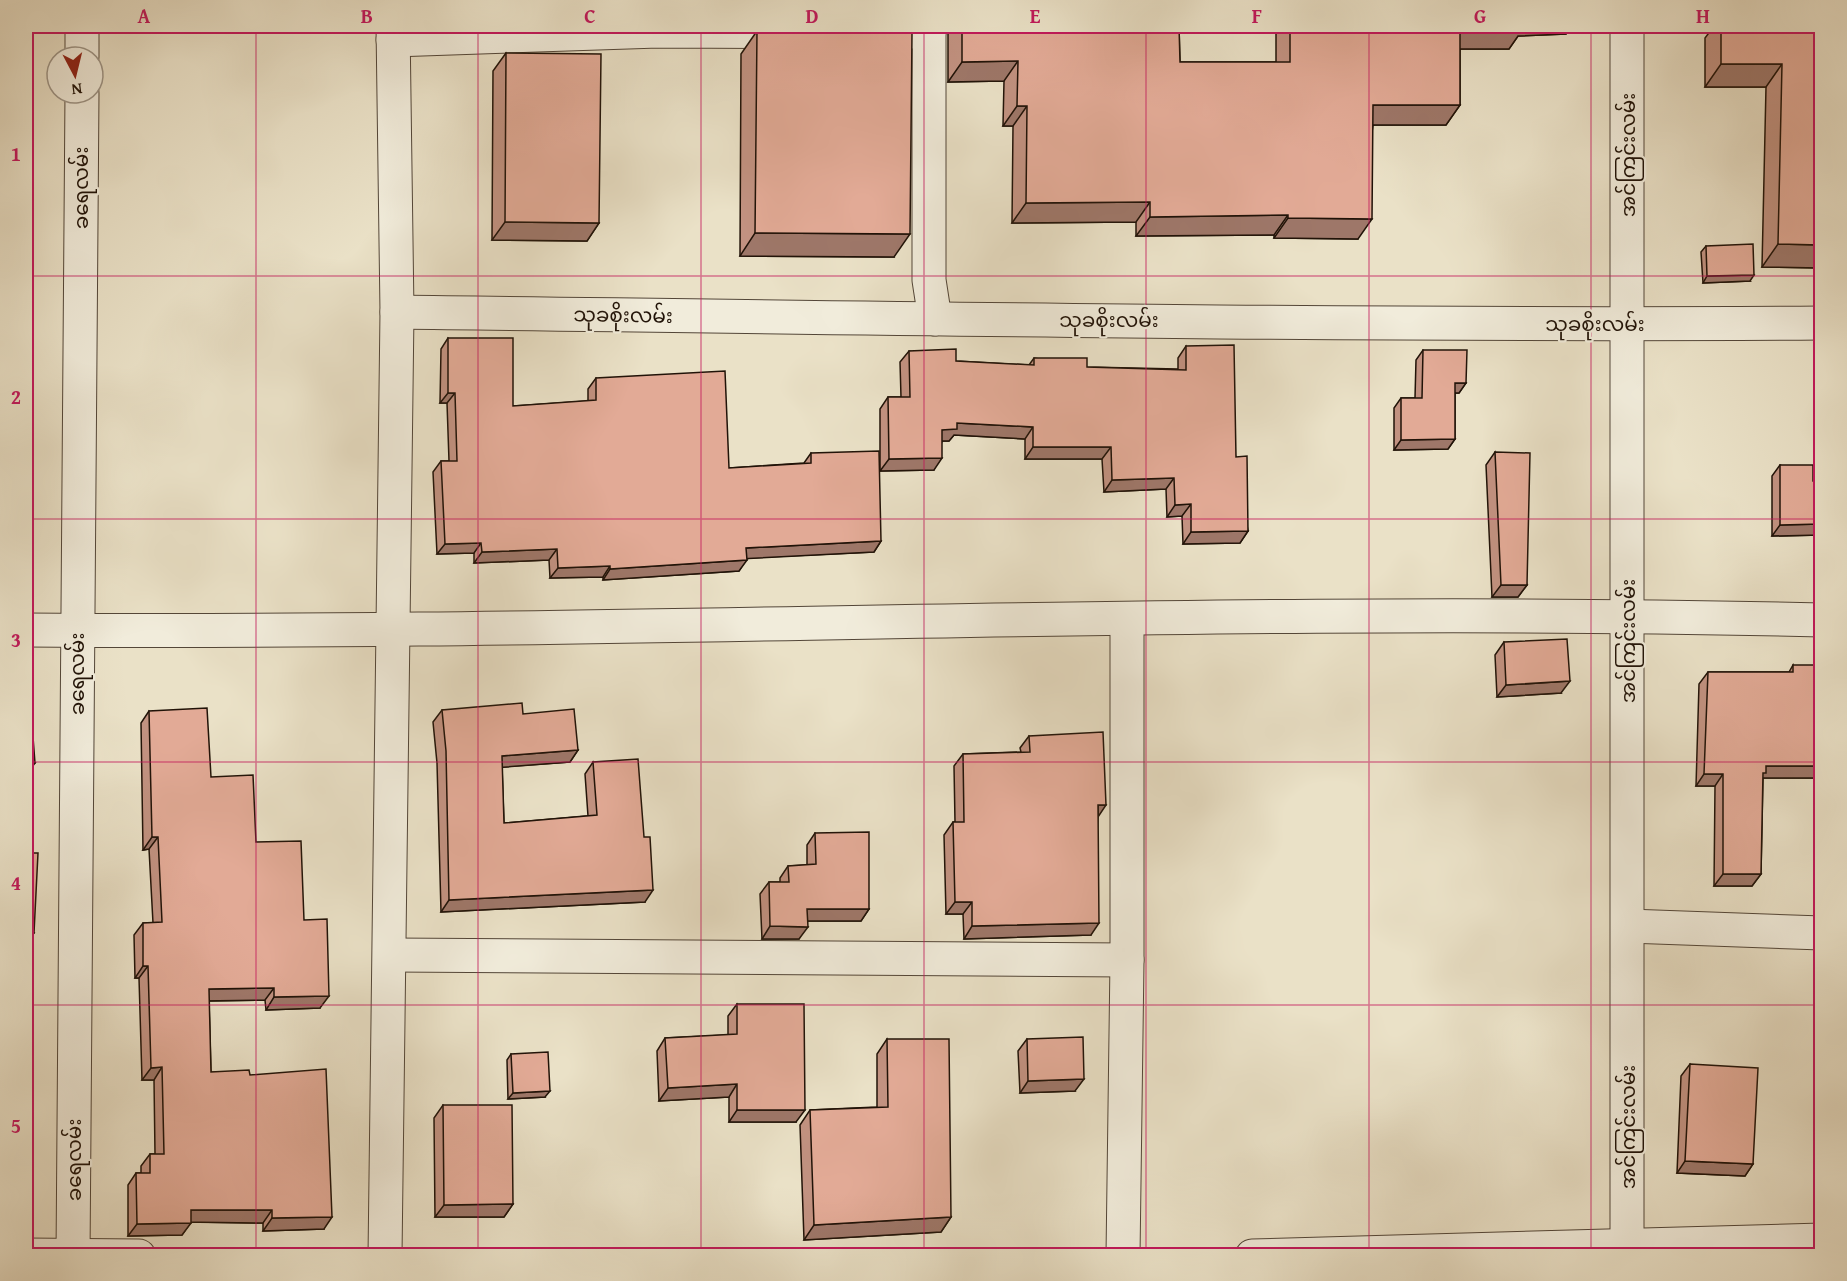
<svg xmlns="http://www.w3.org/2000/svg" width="1847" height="1281" font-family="'Gentium Book Plus','Noto Sans Myanmar',serif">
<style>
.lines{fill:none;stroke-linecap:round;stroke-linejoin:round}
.street-casing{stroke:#534638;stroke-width:35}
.street{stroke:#f1ecdb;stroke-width:33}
.wall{fill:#c29281;stroke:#211308;stroke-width:1.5}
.shaded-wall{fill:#9e7769;stroke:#211308;stroke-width:1.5}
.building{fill:#e2aa96;stroke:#211308;stroke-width:1.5}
.grid{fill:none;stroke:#c2185b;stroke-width:1.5;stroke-opacity:0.55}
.labels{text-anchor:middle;stroke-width:4.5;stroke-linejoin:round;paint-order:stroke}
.street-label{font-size:20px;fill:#211308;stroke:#f1ecdb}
.neatline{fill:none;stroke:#c2185b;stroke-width:2}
.grid-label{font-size:20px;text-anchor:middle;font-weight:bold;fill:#c2185b}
</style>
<rect width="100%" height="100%" fill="#eae1c7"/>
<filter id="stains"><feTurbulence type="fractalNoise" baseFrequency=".00333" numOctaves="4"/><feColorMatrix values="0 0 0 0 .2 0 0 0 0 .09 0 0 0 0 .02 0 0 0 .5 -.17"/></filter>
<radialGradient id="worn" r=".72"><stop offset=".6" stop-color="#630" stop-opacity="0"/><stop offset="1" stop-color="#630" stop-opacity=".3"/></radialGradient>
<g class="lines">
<!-- street casing -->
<g class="street-casing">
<g id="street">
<path d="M 929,26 L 929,280 L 935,319"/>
<path d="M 1627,26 L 1627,1256"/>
<path d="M 393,40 L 658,31 L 929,32"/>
<path d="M 82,57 L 82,26"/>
<path d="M 397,312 C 872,318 1347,326 1822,323"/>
<path d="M 26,630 C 624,635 1223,605 1822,620"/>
<path d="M 1628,926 L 1822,933"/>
<path d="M 391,955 L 1127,960"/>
<path d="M 26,1255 L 139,1256"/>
<path d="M 73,1256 L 82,93"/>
<path d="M 385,1256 L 397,312 L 393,26"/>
<path d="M 1123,1256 L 1127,960 L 1127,619"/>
<path d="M 1252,1256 L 1822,1240"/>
</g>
</g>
<!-- street -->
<use href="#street" class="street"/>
</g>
<!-- wall -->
<g class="wall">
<path d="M 948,26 L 1179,26 L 1180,62 L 1276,62 L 1276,26 L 1571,26 L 1566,34 L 1518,36 L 1509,49 L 1460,49 L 1460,105 L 1446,125 L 1373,125 L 1358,239 L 1274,238 L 1274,235 L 1136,236 L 1136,222 L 1012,223 L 1013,126 L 1003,126 L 1004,81 L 948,82 Z"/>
<path d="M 1714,26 L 1821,26 L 1821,268 L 1762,267 L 1766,87 L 1705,87 L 1705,38 Z"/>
<path d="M 757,31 L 894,257 L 740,256 L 741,54 Z"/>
<path d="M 506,53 L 599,223 L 587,241 L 492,240 L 493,71 Z"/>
<path d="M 1706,246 L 1750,281 L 1703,283 L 1701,252 Z"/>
<path d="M 448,338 L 513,406 L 588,401 L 588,389 L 596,378 L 729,468 L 804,463 L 811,453 L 881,541 L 874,552 L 747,558 L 739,571 L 603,580 L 603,577 L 550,578 L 549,560 L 474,563 L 474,553 L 437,554 L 433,472 L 441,461 L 449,461 L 447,403 L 440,403 L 441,349 Z"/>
<path d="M 1186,346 L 1236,457 L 1248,531 L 1240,543 L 1183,544 L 1182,516 L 1167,517 L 1166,489 L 1104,492 L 1102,459 L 1025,459 L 1025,439 L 954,435 L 949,441 L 942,441 L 934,470 L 880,471 L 880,409 L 888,397 L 901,397 L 900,362 L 909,351 L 956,361 L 1029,365 L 1034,358 L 1087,367 L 1178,369 L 1178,358 Z"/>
<path d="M 1423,350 L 1466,383 L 1459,393 L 1455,393 L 1455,439 L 1448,449 L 1394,450 L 1394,408 L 1401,398 L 1415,398 L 1416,360 Z"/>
<path d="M 1495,452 L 1527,585 L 1518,597 L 1492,597 L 1486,465 Z"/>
<path d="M 1780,465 L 1813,481 L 1821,480 L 1821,535 L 1772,536 L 1772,476 Z"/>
<path d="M 1504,642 L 1561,693 L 1497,697 L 1495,655 Z"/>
<path d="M 1793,665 L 1821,778 L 1763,778 L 1761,874 L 1752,886 L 1714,886 L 1715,786 L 1696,786 L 1699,684 L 1708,672 L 1789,672 Z"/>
<path d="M 442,710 L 523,714 L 578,750 L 570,762 L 502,767 L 504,823 L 588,816 L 585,774 L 593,762 L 645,902 L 441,912 L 437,763 L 433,722 Z"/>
<path d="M 149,711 L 211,777 L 256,842 L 304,920 L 320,1008 L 266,1010 L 265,1000 L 209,1001 L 211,1072 L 250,1075 L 324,1229 L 263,1231 L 263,1223 L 191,1222 L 182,1235 L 128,1236 L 128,1185 L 136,1173 L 141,1173 L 141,1166 L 150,1154 L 155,1154 L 154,1080 L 142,1080 L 139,978 L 135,978 L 134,935 L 143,923 L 153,923 L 149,849 L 143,850 L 141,723 Z"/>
<path d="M 1029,736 L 1098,817 L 1091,935 L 964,939 L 963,914 L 946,914 L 944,835 L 953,822 L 955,822 L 954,766 L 963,754 L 1021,752 L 1020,748 Z"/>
<path d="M 815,833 L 869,909 L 861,921 L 808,921 L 799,939 L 762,939 L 760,894 L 769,882 L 780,882 L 780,878 L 788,866 L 807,865 L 807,845 Z"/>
<path d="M 737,1004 L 796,1122 L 729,1122 L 729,1097 L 659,1101 L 657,1051 L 665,1038 L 728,1035 L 728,1016 Z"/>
<path d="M 887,1039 L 951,1217 L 941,1232 L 804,1240 L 800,1125 L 810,1110 L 877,1107 L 877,1054 Z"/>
<path d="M 1027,1039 L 1075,1091 L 1020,1093 L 1018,1051 Z"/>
<path d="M 511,1054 L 545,1097 L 508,1099 L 507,1060 Z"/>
<path d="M 1690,1064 L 1753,1164 L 1745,1176 L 1677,1173 L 1681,1076 Z"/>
<path d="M 443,1105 L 513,1204 L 504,1217 L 435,1217 L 434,1118 Z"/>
</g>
<!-- shaded-wall -->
<g class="shaded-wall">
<path d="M 1517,26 L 1571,26 L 1566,34 L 1518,36 L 1509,49 L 1446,49 L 1460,29 Z"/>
<path d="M 1018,61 L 1004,81 L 948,82 L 962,62 Z"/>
<path d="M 1721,64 L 1782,64 L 1766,87 L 1705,87 Z"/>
<path d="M 1373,105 L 1460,105 L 1446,125 L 1359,125 Z"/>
<path d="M 1017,106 L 1027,106 L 1013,126 L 1003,126 Z"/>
<path d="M 1150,202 L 1136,222 L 1012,223 L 1026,203 Z"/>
<path d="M 1288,215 L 1274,235 L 1136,236 L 1150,217 Z"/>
<path d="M 1288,218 L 1372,219 L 1358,239 L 1274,238 Z"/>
<path d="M 505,222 L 599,223 L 587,241 L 492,240 Z"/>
<path d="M 755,233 L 910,234 L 894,257 L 740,256 Z"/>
<path d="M 1778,244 L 1821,245 L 1821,268 L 1762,267 Z"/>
<path d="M 1754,275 L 1750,281 L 1703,283 L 1707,276 Z"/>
<path d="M 1455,383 L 1466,383 L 1459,393 L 1448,393 Z"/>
<path d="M 448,393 L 455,393 L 447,403 L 440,403 Z"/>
<path d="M 957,423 L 1033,427 L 1025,439 L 954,435 L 949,441 L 934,441 L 942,430 Z"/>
<path d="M 1455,439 L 1448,449 L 1394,450 L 1401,440 Z"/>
<path d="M 1033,447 L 1111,447 L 1102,459 L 1025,459 Z"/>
<path d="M 942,458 L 934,470 L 880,471 L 889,459 Z"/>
<path d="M 1174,478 L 1166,489 L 1104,492 L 1112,480 Z"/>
<path d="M 1191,504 L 1182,516 L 1167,517 L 1175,505 Z"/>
<path d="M 1821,524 L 1821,535 L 1772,536 L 1780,525 Z"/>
<path d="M 1248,531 L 1240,543 L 1183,544 L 1191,532 Z"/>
<path d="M 881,541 L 874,552 L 739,559 L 746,548 Z"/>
<path d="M 481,543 L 474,553 L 437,554 L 445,544 Z"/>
<path d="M 557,549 L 549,560 L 474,563 L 482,552 Z"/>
<path d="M 747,560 L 739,571 L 603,580 L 610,569 Z"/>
<path d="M 610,566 L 603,577 L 550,578 L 558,568 Z"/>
<path d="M 1501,585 L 1527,585 L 1518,597 L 1492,597 Z"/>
<path d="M 1570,681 L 1561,693 L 1497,697 L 1506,685 Z"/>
<path d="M 578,750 L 570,762 L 493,768 L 502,756 Z"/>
<path d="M 35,763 L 26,775 L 26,764 Z"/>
<path d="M 1766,766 L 1821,766 L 1821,778 L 1760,778 Z"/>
<path d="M 1704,774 L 1723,774 L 1715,786 L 1696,786 Z"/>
<path d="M 1098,805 L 1106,805 L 1098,817 Z"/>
<path d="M 152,837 L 158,837 L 149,849 L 143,850 Z"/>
<path d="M 1723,874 L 1761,874 L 1752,886 L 1714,886 Z"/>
<path d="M 653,890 L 645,902 L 441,912 L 449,900 Z"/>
<path d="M 955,902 L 972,902 L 963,914 L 946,914 Z"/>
<path d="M 807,909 L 869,909 L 861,921 L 798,921 Z"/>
<path d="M 1099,923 L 1091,935 L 964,939 L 972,926 Z"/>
<path d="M 770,926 L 808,927 L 799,939 L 762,939 Z"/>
<path d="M 26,933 L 34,933 L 26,945 Z"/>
<path d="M 143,966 L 148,966 L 139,978 L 135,978 Z"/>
<path d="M 274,988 L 265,1000 L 200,1001 L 209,989 Z"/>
<path d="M 329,996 L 320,1008 L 266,1010 L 274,997 Z"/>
<path d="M 162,1067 L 154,1080 L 142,1080 L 151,1068 Z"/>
<path d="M 1084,1079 L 1075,1091 L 1020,1093 L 1028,1081 Z"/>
<path d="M 737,1084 L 729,1097 L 659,1101 L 668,1088 Z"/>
<path d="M 550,1091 L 545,1097 L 508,1099 L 513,1093 Z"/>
<path d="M 737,1110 L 805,1110 L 796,1122 L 729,1122 Z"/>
<path d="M 1685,1161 L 1753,1164 L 1745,1176 L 1677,1173 Z"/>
<path d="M 513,1204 L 504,1217 L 435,1217 L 444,1205 Z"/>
<path d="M 191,1210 L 272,1210 L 263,1223 L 182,1222 Z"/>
<path d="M 332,1217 L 324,1229 L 263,1231 L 272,1218 Z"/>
<path d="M 951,1217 L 941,1232 L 804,1240 L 814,1225 Z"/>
<path d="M 191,1223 L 182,1235 L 128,1236 L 137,1224 Z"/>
</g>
<!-- building -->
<g class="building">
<path d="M 962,26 L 1179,26 L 1180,62 L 1290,62 L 1290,26 L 1523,26 L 1523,29 L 1460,29 L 1460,105 L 1373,105 L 1372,219 L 1288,218 L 1288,215 L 1150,217 L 1150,202 L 1026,203 L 1027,106 L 1017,106 L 1018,61 L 962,62 Z"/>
<path d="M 1721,26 L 1821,26 L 1821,245 L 1778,244 L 1782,64 L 1721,64 Z"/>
<path d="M 757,31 L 912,33 L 910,234 L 755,233 Z"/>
<path d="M 506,53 L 601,54 L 599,223 L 505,222 Z"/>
<path d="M 1753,244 L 1754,275 L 1707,276 L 1706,246 Z"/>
<path d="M 448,338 L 513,338 L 513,406 L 596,400 L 596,378 L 725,371 L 729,468 L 811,463 L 811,453 L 879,451 L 881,541 L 746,548 L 747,560 L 610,569 L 610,566 L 558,568 L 557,549 L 482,552 L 481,543 L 445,544 L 441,461 L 457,461 L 455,393 L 448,393 Z"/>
<path d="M 1234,345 L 1236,457 L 1247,456 L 1248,531 L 1191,532 L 1191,504 L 1175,505 L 1174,478 L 1112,480 L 1111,447 L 1033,447 L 1033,427 L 957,423 L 957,429 L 942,430 L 942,458 L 889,459 L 888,397 L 910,397 L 909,351 L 956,349 L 956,361 L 1034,365 L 1034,358 L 1087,358 L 1087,367 L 1186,370 L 1186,346 Z"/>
<path d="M 1423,350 L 1467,350 L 1466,383 L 1455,383 L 1455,439 L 1401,440 L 1401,398 L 1422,398 Z"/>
<path d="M 1495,452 L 1530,453 L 1527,585 L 1501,585 Z"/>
<path d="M 26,459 L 28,521 L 26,521 Z"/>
<path d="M 1780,465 L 1813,465 L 1813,481 L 1821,480 L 1821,524 L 1780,525 Z"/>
<path d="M 1567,639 L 1570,681 L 1506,685 L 1504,642 Z"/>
<path d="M 1793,665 L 1821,665 L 1821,766 L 1766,766 L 1766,773 L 1763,773 L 1761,874 L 1723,874 L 1723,774 L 1704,774 L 1708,672 L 1793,672 Z"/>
<path d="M 26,698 L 30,698 L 35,763 L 26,764 Z"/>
<path d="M 522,703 L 523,714 L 574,709 L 578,750 L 502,756 L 504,823 L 597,815 L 593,762 L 638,759 L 644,837 L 650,837 L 653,890 L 449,900 L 446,751 L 442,710 Z"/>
<path d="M 207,708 L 211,777 L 253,775 L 256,842 L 301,841 L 304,920 L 327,919 L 329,996 L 274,997 L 274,988 L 209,989 L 211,1072 L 249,1070 L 250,1075 L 326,1069 L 332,1217 L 272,1218 L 272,1210 L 191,1210 L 191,1223 L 137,1224 L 136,1173 L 150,1173 L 150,1154 L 164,1154 L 162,1067 L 151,1068 L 148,966 L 143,966 L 143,923 L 162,922 L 158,837 L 152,837 L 149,711 Z"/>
<path d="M 1103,732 L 1106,805 L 1098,805 L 1099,923 L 972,926 L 972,902 L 955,902 L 953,822 L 964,822 L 963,754 L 1030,752 L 1029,736 Z"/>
<path d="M 869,832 L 869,909 L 807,909 L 808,927 L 770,926 L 769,882 L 789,882 L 788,866 L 816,864 L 815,833 Z"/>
<path d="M 26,853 L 38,853 L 34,933 L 26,933 Z"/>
<path d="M 737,1004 L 804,1004 L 805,1110 L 737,1110 L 737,1084 L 668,1088 L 665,1038 L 737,1034 Z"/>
<path d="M 1083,1037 L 1084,1079 L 1028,1081 L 1027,1039 Z"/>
<path d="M 887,1039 L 949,1039 L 951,1217 L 814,1225 L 810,1110 L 888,1107 Z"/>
<path d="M 548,1052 L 550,1091 L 513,1093 L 511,1054 Z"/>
<path d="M 1690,1064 L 1758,1068 L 1753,1164 L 1685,1161 Z"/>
<path d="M 443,1105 L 512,1105 L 513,1204 L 444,1205 Z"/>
</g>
<!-- grid -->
<path class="grid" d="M 256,26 L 256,1256M 478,26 L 478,1256M 701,26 L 701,1256M 924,26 L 924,1256M 1146,26 L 1146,1256M 1369,26 L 1369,1256M 1591,26 L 1591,1256M 26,276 L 1822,276M 26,519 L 1822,519M 26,762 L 1822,762M 26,1005 L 1822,1005"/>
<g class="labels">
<!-- street labels -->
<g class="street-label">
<text transform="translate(1628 155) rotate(-90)" y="7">အင်ကြင်းလမ်း</text>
<text transform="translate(81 188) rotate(-90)" y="7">ခရေလမ်း</text>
<text transform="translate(623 315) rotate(1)" y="7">သုခစိုးလမ်း</text>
<text x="1109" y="327">သုခစိုးလမ်း</text>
<text x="1595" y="331">သုခစိုးလမ်း</text>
<text transform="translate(1628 641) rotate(-90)" y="7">အင်ကြင်းလမ်း</text>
<text transform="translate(77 674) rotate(-90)" y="7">ခရေလမ်း</text>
<text transform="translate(1628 1127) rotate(-90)" y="7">အင်ကြင်းလမ်း</text>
<text transform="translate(74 1160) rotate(-90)" y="7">ခရေလမ်း</text>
</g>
</g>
<!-- margin -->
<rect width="1847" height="1281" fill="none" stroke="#eae1c7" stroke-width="66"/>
<!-- north arrow -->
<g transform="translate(75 75) rotate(173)"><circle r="28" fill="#f1ecdb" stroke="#9e9587" stroke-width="1.5"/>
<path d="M0-4.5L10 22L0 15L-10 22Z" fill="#8f2418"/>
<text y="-9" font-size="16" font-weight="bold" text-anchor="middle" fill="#211308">N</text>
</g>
<rect x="33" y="33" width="1781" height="1215" class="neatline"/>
<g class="grid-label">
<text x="144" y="23">A</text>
<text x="367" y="23">B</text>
<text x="590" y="23">C</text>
<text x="812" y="23">D</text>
<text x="1035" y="23">E</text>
<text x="1257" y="23">F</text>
<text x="1480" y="23">G</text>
<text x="1703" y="23">H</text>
<text x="16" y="161">1</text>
<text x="16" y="404">2</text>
<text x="16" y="647">3</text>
<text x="16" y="890">4</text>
<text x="16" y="1133">5</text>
</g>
<rect width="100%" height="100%" filter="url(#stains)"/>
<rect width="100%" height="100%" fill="url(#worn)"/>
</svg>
